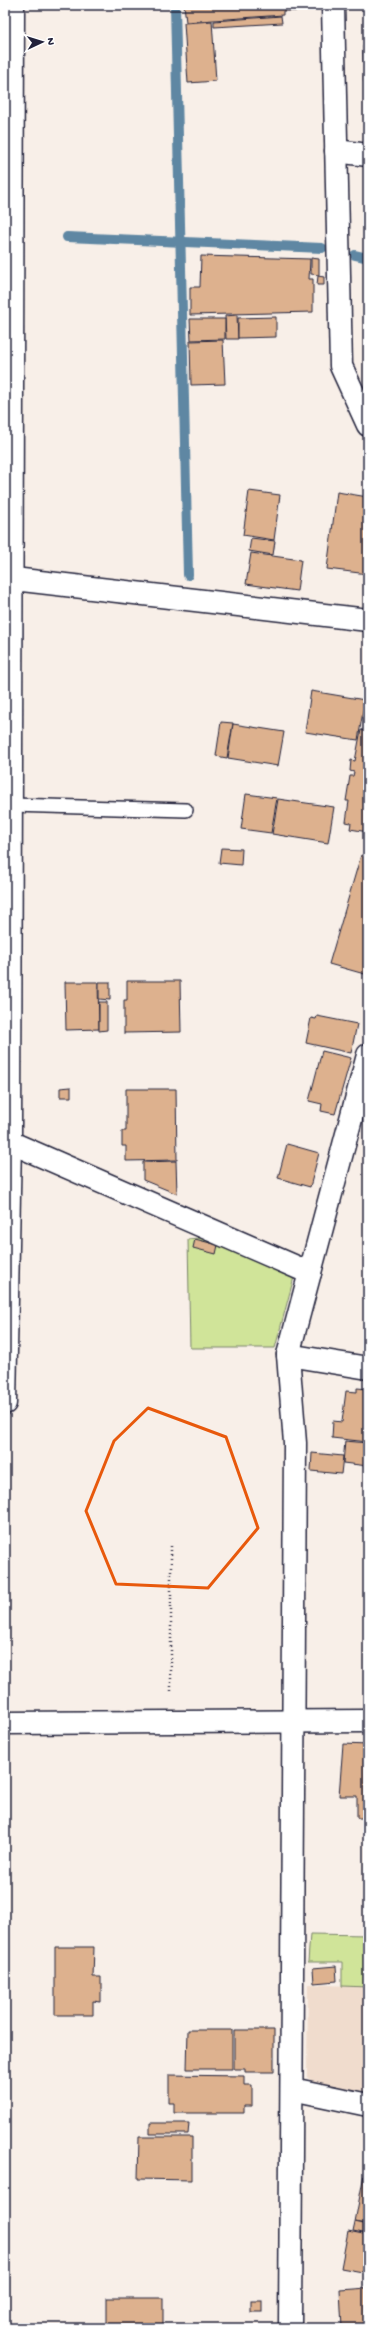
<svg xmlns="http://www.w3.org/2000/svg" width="373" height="2333" font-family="'Gochi Hand',sans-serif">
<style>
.built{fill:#f0dccd}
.green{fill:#d0e499;stroke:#79836a}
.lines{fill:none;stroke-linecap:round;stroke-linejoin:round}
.stream{stroke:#5f87a3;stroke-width:10}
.building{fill:#ddb18e;stroke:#22223b}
.lane-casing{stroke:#22223b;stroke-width:16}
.street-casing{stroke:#22223b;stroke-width:25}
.secondary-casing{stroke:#22223b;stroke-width:25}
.path{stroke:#22223b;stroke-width:2.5;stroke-dasharray:1 3;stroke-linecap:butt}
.lane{stroke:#fff;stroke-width:13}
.street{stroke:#fff;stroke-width:22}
.secondary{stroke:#fff;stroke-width:22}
.marked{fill:none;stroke:#e8590c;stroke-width:3;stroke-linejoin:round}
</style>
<rect width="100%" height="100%" fill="#f8efe8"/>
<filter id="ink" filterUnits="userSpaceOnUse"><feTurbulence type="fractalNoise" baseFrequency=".025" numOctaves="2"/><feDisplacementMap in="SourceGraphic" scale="8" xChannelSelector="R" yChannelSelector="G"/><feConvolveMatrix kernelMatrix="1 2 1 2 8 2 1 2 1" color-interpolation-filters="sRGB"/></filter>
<g filter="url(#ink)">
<!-- built -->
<path class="built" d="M 308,1984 L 368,1987 L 368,2095 L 314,2083 L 307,2077 Z"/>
<!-- green -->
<g class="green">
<path d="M 209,1237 L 294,1277 L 275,1348 L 190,1348 L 188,1239 Z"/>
<path d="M 310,1934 L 368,1935 L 368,1987 L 342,1986 L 342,1962 L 308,1962 Z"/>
</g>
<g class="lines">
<!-- stream -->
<g class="stream">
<path d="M 175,5 L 188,575"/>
<path d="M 67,237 L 322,248"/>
<path d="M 355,255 L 368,258"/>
</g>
</g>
<!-- building -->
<g class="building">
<path d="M 184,5 L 296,5 L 296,11 L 283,11 L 283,15 L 186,22 Z"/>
<path d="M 281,16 L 282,23 L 214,27 L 214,21 Z"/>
<path d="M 212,21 L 216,81 L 188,83 L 184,23 Z"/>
<path d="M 363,45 L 368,45 L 368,82 L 364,82 Z"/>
<path d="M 201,256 L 310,259 L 309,279 L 313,279 L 313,312 L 190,315 L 190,287 L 200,287 Z"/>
<path d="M 311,258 L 319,259 L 319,275 L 311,274 Z"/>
<path d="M 318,276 L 324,277 L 324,285 L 317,285 Z"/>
<path d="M 237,315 L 238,339 L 226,339 L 225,316 Z"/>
<path d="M 276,317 L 276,337 L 238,338 L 238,318 Z"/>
<path d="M 190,319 L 225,319 L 225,339 L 191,340 Z"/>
<path d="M 223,340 L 225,384 L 191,385 L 190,341 Z"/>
<path d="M 249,491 L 280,495 L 274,540 L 243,535 Z"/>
<path d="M 337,492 L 368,497 L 368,574 L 327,569 Z"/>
<path d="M 251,538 L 275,541 L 273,555 L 249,551 Z"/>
<path d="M 251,553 L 301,560 L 297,591 L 246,584 Z"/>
<path d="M 311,691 L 365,700 L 358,740 L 305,732 Z"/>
<path d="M 366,702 L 368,702 L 368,715 L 364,714 Z"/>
<path d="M 221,722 L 233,723 L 227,758 L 216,756 Z"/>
<path d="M 233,724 L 284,732 L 278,766 L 228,758 Z"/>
<path d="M 361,730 L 365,731 L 368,734 L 368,832 L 350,829 L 351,823 L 346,822 L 349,801 L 346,801 L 350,776 L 353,776 L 354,772 L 350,771 L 351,760 L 355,761 Z"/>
<path d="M 246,794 L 277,798 L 271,833 L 241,829 Z"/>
<path d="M 278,799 L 334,807 L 328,843 L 272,834 Z"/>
<path d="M 221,848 L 242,849 L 241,865 L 219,863 Z"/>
<path d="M 361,855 L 368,857 L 368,975 L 329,964 Z"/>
<path d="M 127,981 L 180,981 L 181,1032 L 124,1033 L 124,1000 L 127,1000 Z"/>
<path d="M 65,982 L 98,982 L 99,1029 L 66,1030 Z"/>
<path d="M 99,982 L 110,982 L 110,1000 L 99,999 Z"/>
<path d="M 99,1002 L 107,1002 L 107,1030 L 99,1031 Z"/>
<path d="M 317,1016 L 357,1024 L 351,1053 L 306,1043 L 311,1018 L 316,1019 Z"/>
<path d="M 322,1051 L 351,1058 L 335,1114 L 321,1111 L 322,1104 L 309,1101 Z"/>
<path d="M 71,1087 L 71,1097 L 60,1097 L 60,1088 Z"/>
<path d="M 126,1089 L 176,1089 L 177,1160 L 126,1161 L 126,1146 L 122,1146 L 122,1131 L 126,1131 Z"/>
<path d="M 287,1144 L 319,1153 L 310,1187 L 278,1178 Z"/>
<path d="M 176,1161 L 177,1194 L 143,1180 L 143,1162 Z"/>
<path d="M 195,1239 L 218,1245 L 216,1254 L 193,1248 Z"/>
<path d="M 368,1327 L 368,1354 L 363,1353 Z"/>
<path d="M 357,1388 L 368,1389 L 368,1442 L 332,1438 L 333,1421 L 342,1422 L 346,1391 L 357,1392 Z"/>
<path d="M 345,1441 L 368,1443 L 368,1466 L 343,1463 Z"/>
<path d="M 312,1453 L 343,1456 L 341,1474 L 311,1471 Z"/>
<path d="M 343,1744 L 368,1745 L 368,1818 L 357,1818 L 357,1796 L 339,1796 Z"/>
<path d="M 55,1947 L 94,1947 L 93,1977 L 101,1977 L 101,2002 L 93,2001 L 93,2015 L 55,2015 Z"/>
<path d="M 336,1966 L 337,1981 L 314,1983 L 313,1968 Z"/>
<path d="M 188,2030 L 232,2030 L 232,2069 L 187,2069 Z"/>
<path d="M 234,2030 L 274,2030 L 274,2072 L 245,2072 L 245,2069 L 234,2069 Z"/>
<path d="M 169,2075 L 244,2076 L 244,2085 L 252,2085 L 252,2106 L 244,2106 L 244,2113 L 174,2113 L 174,2103 L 169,2103 Z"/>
<path d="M 150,2123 L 189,2123 L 188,2134 L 150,2134 Z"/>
<path d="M 139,2137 L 192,2137 L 192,2180 L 138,2179 Z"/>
<path d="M 368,2153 L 368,2224 L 355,2222 Z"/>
<path d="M 355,2222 L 368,2225 L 368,2234 L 353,2231 Z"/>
<path d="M 348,2231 L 368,2235 L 368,2273 L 341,2268 Z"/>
<path d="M 368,2288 L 368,2328 L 342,2328 L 340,2290 Z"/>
<rect x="107" y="2298" width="56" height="30"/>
<rect x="251" y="2301" width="11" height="11"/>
</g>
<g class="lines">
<!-- lane casing -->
<g class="lane-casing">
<path id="lane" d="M 11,805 L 186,810"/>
</g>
<!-- street casing -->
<g class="street-casing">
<g id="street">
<path d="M 333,5 L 341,366 L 368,425"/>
<path d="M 336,151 L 368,155"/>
<path d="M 5,578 L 368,620"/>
<path d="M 5,1140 L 310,1273"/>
<path d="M 288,1355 L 368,1368"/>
<path d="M 5,1723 L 368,1721"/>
<path d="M 292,2089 L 368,2105"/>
<path d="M 290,2328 L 295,1443 L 288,1355 L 368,1055"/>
</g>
</g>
<!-- secondary casing -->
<g class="secondary-casing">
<path id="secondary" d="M 5,1403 L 10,1141 L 13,5"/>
</g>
<!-- path -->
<path class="path" d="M 171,1546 L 171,1694"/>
<!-- lane -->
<use href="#lane" class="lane"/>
<!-- street -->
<use href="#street" class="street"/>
<!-- secondary -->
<use href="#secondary" class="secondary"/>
</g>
</g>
<!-- marked area -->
<path class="marked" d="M 148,1408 L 226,1437 L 258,1528 L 208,1588 L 116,1584 L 86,1511 L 114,1441 Z"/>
<!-- margin -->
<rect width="373" height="2333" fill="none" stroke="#fff" stroke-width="20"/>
<rect x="10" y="10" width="353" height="2313" fill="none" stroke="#22223b" stroke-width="1.5" filter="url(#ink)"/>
<!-- north arrow -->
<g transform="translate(42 42) rotate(86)" stroke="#ffffff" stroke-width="3" paint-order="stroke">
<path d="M0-3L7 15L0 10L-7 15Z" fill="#22223b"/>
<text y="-6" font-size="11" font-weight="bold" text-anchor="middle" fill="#22223b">N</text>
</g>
</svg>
